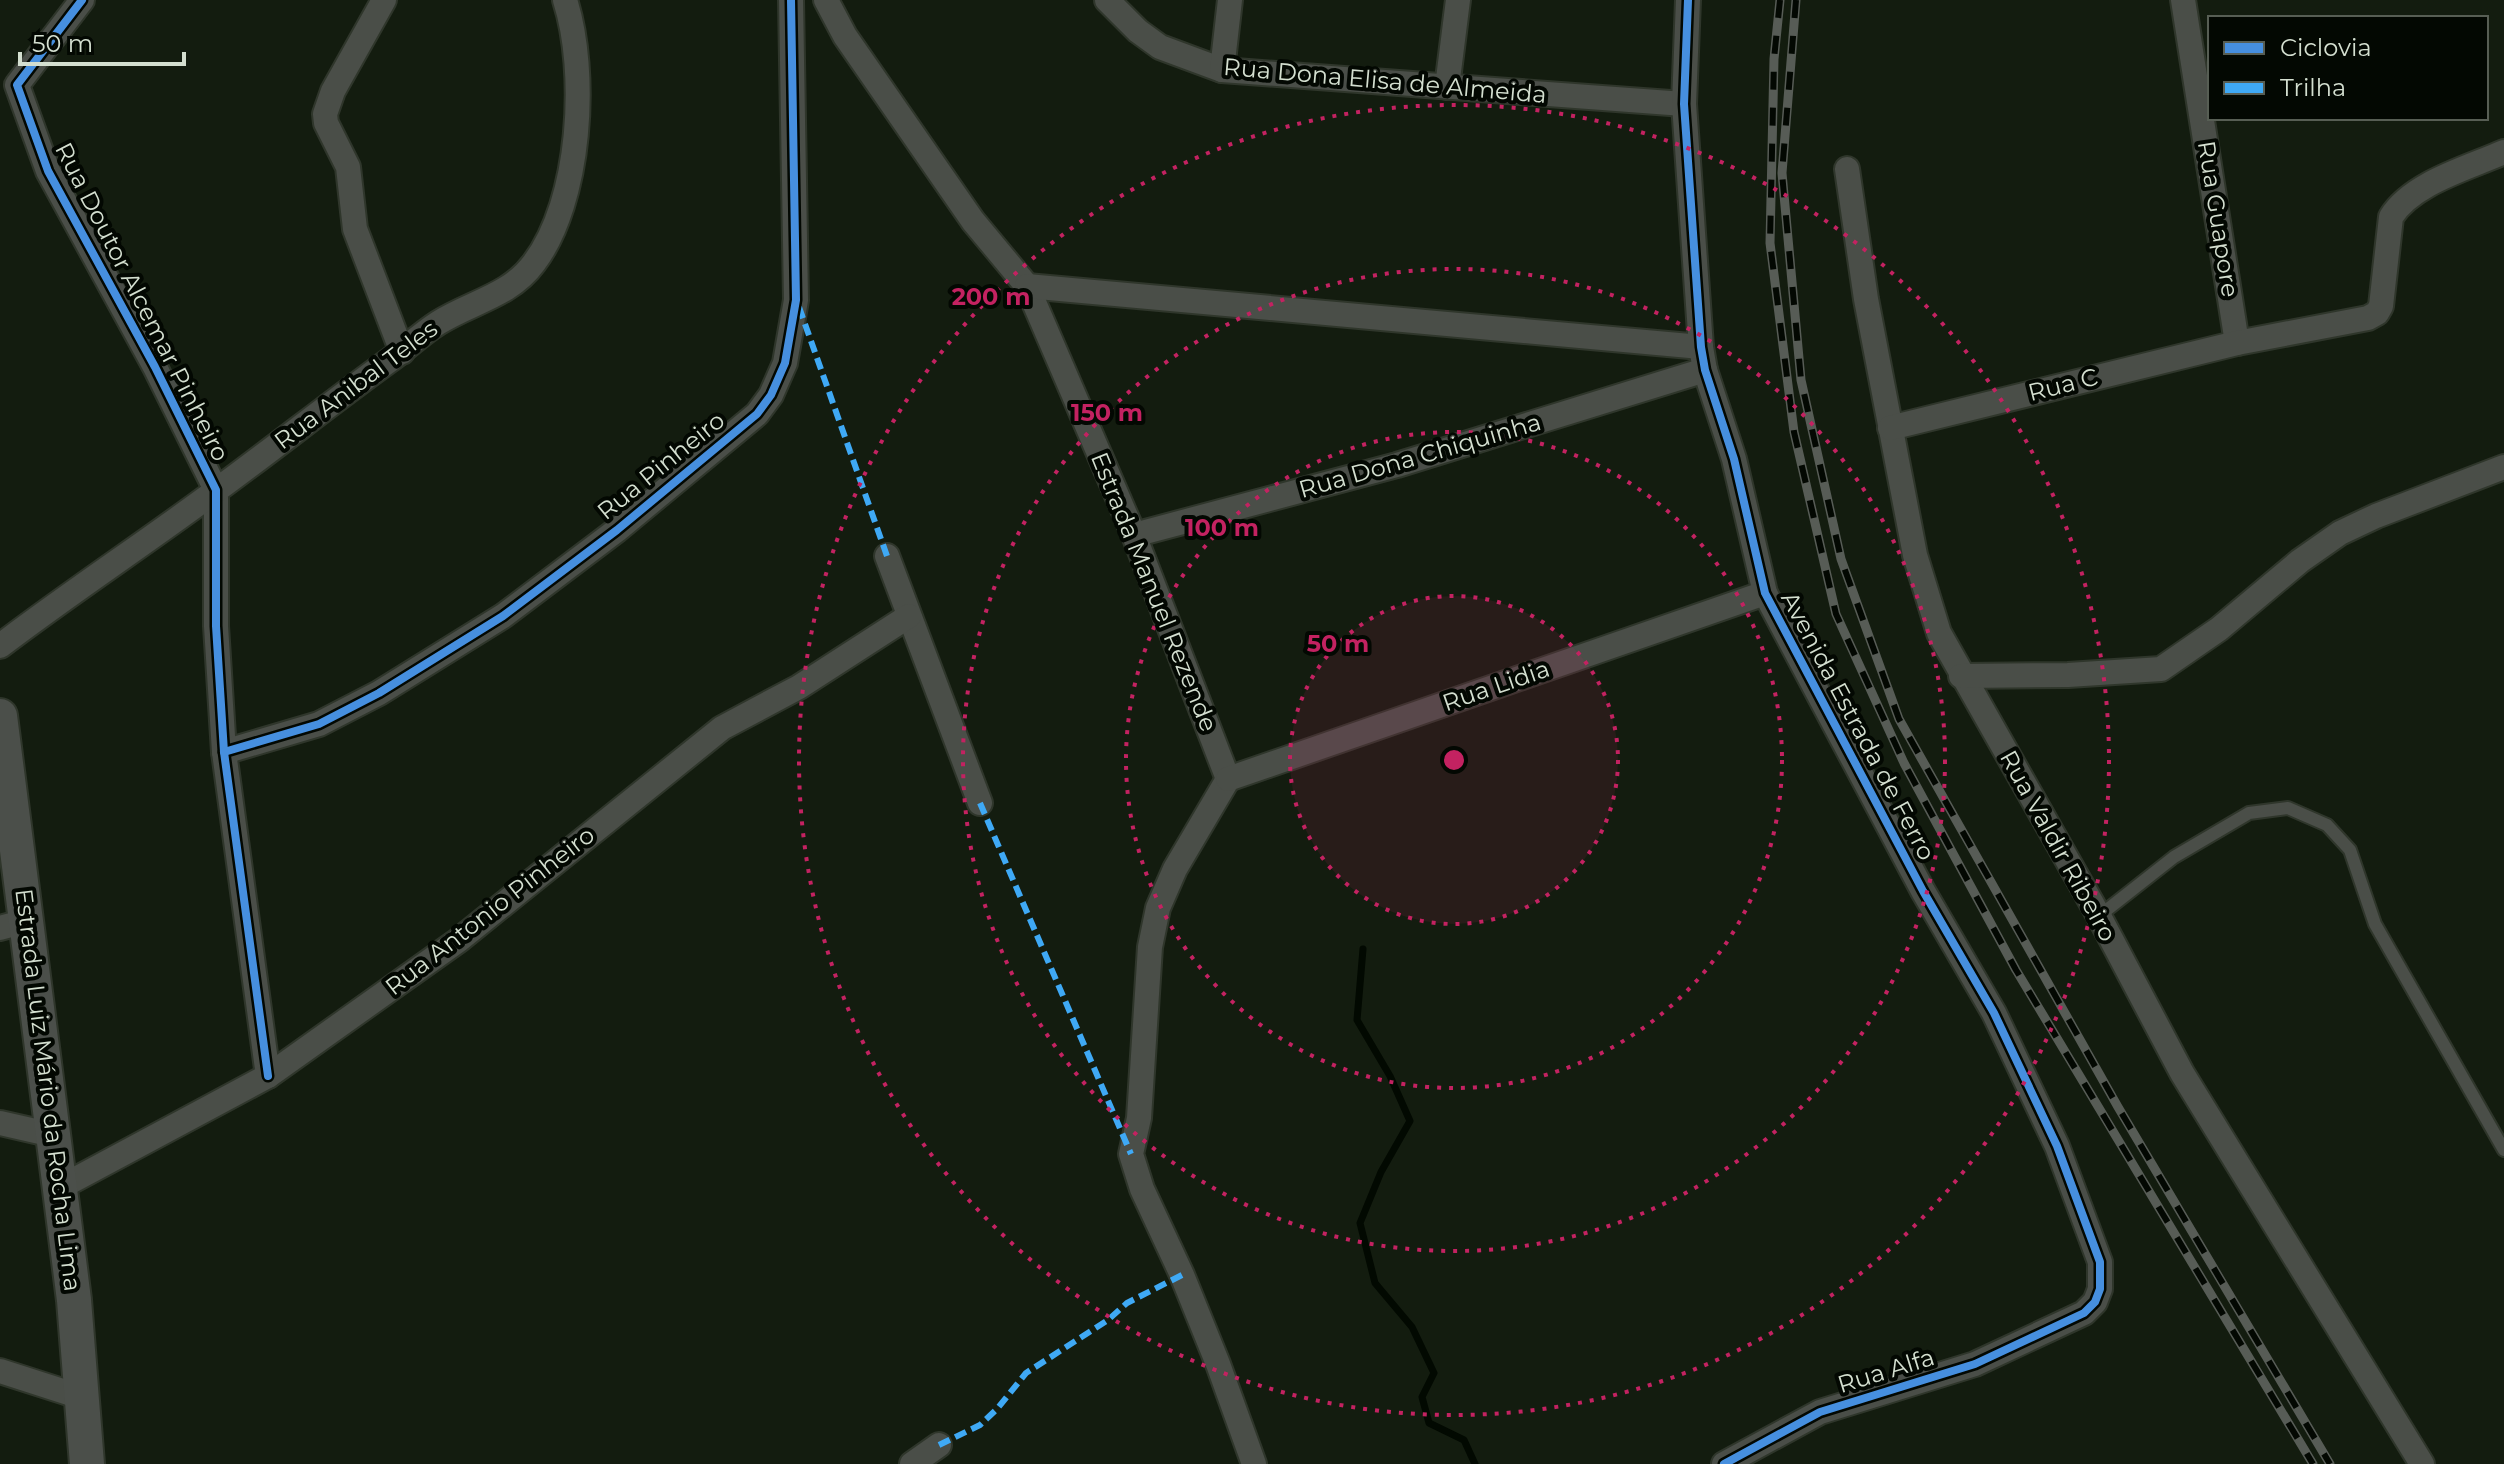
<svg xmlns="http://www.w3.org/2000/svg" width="2504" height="1464" font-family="Montserrat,sans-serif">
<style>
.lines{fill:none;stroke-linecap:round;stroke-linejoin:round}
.stream{stroke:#020901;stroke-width:7}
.lane-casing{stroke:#2f362b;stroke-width:16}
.street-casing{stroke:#2f362b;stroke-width:28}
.secondary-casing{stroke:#2f362b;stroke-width:38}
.lane{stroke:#4a4e48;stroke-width:12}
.street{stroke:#4a4e48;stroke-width:24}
.secondary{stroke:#4b4f4a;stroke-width:34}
.rail-casing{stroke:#575c56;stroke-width:9}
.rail{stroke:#030802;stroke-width:6;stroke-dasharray:18;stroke-linecap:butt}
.quiet{stroke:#3fa9f5;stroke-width:6;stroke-dasharray:12 6;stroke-linecap:butt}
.cycleway-casing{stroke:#030802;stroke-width:13}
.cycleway{stroke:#468fdf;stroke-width:8}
.ring{fill:none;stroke:#c32261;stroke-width:4;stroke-dasharray:4 8}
.labels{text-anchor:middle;stroke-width:8;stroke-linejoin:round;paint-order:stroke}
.street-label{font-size:24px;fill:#d4dfd0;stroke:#030802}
.centre{fill:#c32261;stroke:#030802;stroke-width:4}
.ring-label{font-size:24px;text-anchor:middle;font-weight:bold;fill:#c32261;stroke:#030802;stroke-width:8;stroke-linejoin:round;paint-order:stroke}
</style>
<rect width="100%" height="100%" fill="#131c0f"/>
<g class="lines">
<!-- stream -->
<path class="stream" d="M 1363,949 L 1357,1020 L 1390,1076 L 1410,1121 L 1381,1172 L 1360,1223 L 1375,1283 L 1412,1327 L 1434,1373 L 1422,1397 L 1429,1423 L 1464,1440 L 1475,1464"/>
<!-- lane casing -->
<g class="lane-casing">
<path id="lane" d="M 2099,916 L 2174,857 L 2249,813 L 2288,808 L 2327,825 L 2350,850 L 2375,924 L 2504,1150"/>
</g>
<!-- street casing -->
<g class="street-casing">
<g id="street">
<path d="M 82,0 L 17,85 L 48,171 L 155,367 L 216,490 L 216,626 L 224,752 L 268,1076"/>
<path d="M 384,0 L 333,91 L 325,114 L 326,123 L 348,167 L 355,229 L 402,352"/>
<path d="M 826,0 L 845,36 L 973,221 L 1027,286 L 1134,535 L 1228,779"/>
<path d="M 1107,0 L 1138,31 L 1160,47 L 1222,70 L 1684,104"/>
<path d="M 1688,0 L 1684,104 L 1701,347 L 1705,370 L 1734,459 L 1765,593 L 1923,891 L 1994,1013 L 2057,1146 L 2100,1262 L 2100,1289 L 2095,1302 L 2084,1313 L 1975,1364 L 1820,1412 L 1724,1464"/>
<path d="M 2183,0 L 2237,343"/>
<path d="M 1222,70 L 1230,0"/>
<path d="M 1447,87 L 1458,0"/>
<path d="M 1847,169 L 1866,299 L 1915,555 L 1939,633 L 2099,916 L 2182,1073 L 2422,1464"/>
<path d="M 1027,286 L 1701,347"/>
<path d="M 1890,428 L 2237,343 L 2368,318 L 2377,313 L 2381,306 L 2391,217 C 2412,183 2468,168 2504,152"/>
<path d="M 1134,535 L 1397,465 L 1705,370"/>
<path d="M 887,556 L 980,803"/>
<path d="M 0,646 C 67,595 138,548 206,498 C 268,453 328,405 390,360 C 406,348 421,334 438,323 C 471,302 510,296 534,263 C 581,201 588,72 565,0"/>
<path d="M 1961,676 L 2068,675 L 2161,669 L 2219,629 L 2300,561 L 2340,533 L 2376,516 L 2504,467"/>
<path d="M 224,752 L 319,724 L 379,693 L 503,616 L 617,530 L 757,414 L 771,395 L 785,363 L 796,300 L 791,0"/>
<path d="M 1228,779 L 1175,869 L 1158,908 L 1150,947 L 1139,1118 L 1131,1154 L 1142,1189 L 1182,1275 L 1218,1364 L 1254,1464"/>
<path d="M 1228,779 L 1765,593"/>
<path d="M 0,928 L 26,921"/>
<path d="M 0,1123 L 53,1135"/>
<path d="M 59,1188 L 268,1076 L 459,940 L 722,728 L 799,687 L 909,616"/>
<path d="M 0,1371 L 81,1397"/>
<path d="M 912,1464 L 939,1445"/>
</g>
</g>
<!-- secondary casing -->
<g class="secondary-casing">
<path id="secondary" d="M 0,716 L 74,1300 L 87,1464"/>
</g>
<!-- lane -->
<use href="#lane" class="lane"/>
<!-- street -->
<use href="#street" class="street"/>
<!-- secondary -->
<use href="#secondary" class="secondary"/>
<!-- rail casing -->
<g class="rail-casing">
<g id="rail">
<path d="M 1780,0 L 1774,59 L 1770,243 L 1794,432 L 1836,614 L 1904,763 L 2016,970 L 2313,1464"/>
<path d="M 1796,0 L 1782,173 L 1801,380 L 1841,559 L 1899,719 L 2118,1107 L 2330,1464"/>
</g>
</g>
<!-- rail -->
<use href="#rail" class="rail"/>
<!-- quiet -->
<g class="quiet">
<path d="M 799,307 L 887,556"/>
<path d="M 980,803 L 1131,1154"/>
<path d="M 939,1445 L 980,1425 L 997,1409 L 1026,1373 L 1108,1320 L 1127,1303 L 1182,1275"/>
</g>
<!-- cycleway casing -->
<g class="cycleway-casing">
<g id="cycleway">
<path d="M 82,0 L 17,85 L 48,171 L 155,367 L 216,490 L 216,626 L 224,752 L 268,1076"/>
<path d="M 1688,0 L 1684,104 L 1701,347 L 1705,370 L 1734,459 L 1765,593 L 1923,891 L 1994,1013 L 2057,1146 L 2100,1262 L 2100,1289 L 2095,1302 L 2084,1313 L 1975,1364 L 1820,1412 L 1724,1464"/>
<path d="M 224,752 L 319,724 L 379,693 L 503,616 L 617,530 L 757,414 L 771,395 L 785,363 L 796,300 L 791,0"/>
</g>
</g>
<!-- cycleway -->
<use href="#cycleway" class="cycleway"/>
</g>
<!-- distance rings -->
<circle cx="1454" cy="760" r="164" fill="#c32261" fill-opacity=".12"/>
<g class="ring">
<circle cx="1454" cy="760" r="164"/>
<circle cx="1454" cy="760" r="328"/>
<circle cx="1454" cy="760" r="491"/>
<circle cx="1454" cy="760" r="655"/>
</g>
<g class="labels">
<!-- street labels -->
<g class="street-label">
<text transform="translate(1385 81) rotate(5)" y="8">Rua Dona Elisa de Almeida</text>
<text transform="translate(2218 219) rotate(81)" y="8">Rua Guapore</text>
<text transform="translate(142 302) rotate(63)" y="8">Rua Doutor Alcemar Pinheiro</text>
<text transform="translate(356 385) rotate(-37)" y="8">Rua Anibal Teles</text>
<text transform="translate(2063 385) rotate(-14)" y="8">Rua C</text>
<text transform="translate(1420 456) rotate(-16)" y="8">Rua Dona Chiquinha</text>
<text transform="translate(661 466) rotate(-39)" y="8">Rua Pinheiro</text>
<text transform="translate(1154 592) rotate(68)" y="8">Estrada Manuel Rezende</text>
<text transform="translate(1496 686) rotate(-19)" y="8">Rua Lidia</text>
<text transform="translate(1858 726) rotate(62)" y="8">Avenida Estrada de Ferro</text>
<text transform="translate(2058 846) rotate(61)" y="8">Rua Valdir Ribeiro</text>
<text transform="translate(490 911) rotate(-38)" y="8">Rua Antonio Pinheiro</text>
<text transform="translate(48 1090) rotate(83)" y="8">Estrada Luiz Mário da Rocha Lima</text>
<text transform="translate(1886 1371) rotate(-17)" y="8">Rua Alfa</text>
</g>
</g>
<circle cx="1454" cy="760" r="12" class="centre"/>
<g class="ring-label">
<text x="991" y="305">200 m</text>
<text x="1107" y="421">150 m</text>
<text x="1222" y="536">100 m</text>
<text x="1338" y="652">50 m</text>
</g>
<!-- legend -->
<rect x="2208" y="16" width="280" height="104" fill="#030802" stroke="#575e54" stroke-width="2"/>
<rect x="2224" y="42" width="40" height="12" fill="#468fdf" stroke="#575e54" stroke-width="2"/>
<text x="2280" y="56" font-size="24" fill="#d4dfd0">Ciclovia</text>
<rect x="2224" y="82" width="40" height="12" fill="#3fa9f5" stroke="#575e54" stroke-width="2"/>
<text x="2280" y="96" font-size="24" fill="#d4dfd0">Trilha</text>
<!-- scale -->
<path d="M20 52v12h164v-12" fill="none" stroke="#d4dfd0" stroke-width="4"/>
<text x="32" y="52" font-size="24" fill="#d4dfd0" stroke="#030802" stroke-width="6" paint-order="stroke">50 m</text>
</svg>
